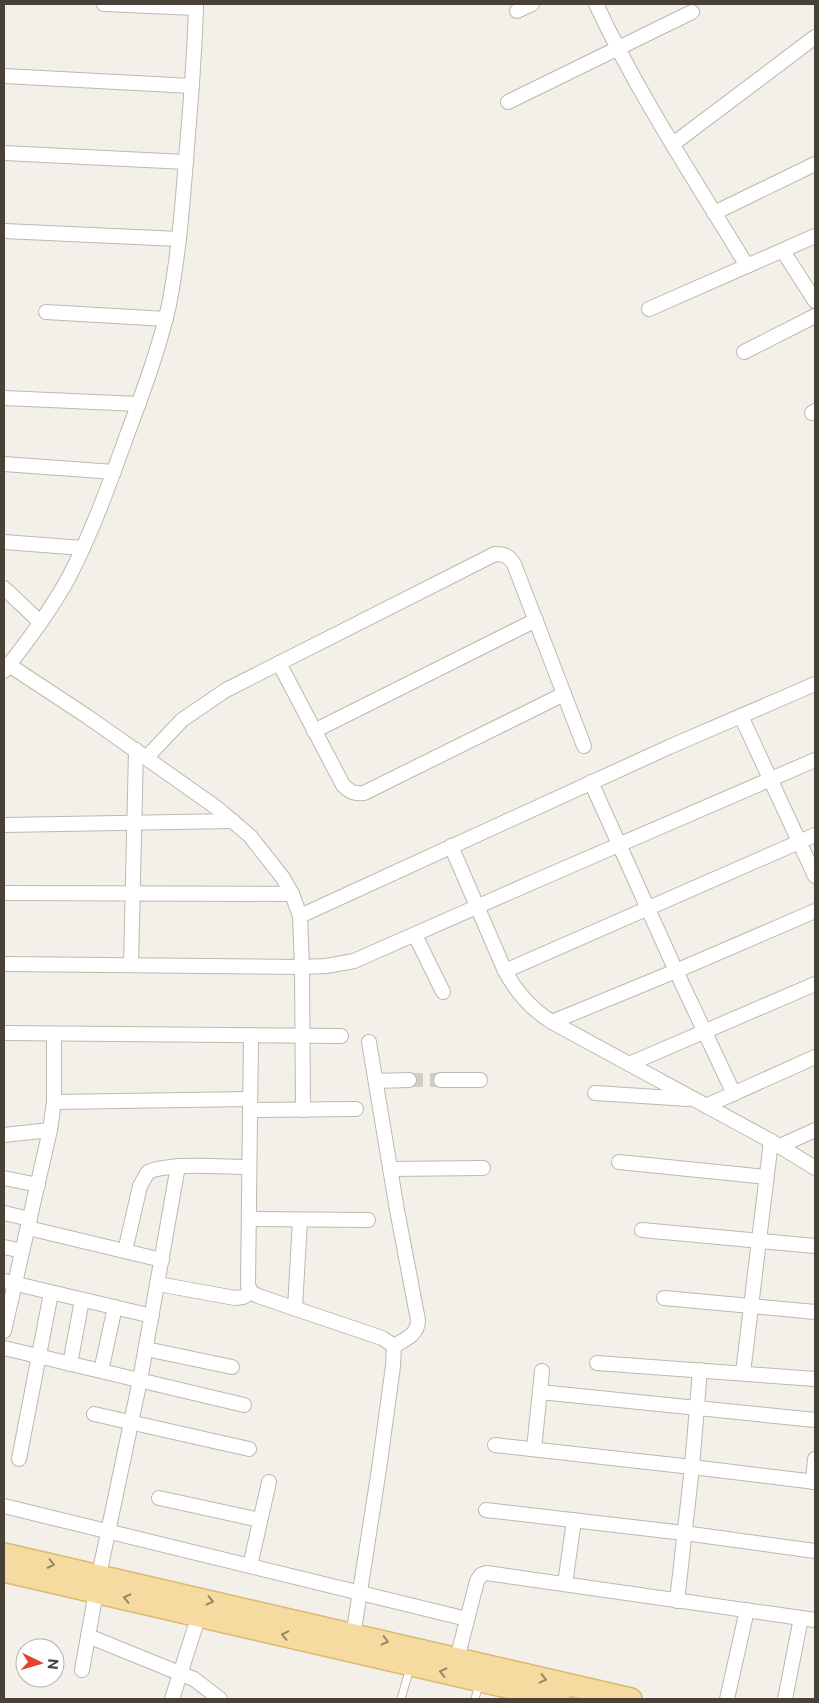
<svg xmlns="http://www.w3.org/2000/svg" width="819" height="1703" font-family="'Public Sans',sans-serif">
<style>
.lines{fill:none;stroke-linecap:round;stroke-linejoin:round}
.minor-tunnel{stroke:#d1cdc6;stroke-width:14;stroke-dasharray:14 7;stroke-linecap:butt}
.service-casing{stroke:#beb8ad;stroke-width:9}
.minor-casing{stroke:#beb8ad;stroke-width:16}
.primary-casing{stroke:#dab871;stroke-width:24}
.service{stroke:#fff;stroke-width:7}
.minor{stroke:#fff;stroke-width:14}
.primary{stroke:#f5dba0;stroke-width:21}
.oneway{stroke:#958667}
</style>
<rect width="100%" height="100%" fill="#f3f0ea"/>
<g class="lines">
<!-- minor-tunnel -->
<path class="minor-tunnel" d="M 409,1080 L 441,1080"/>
<!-- service casing -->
<g class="service-casing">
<g id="service">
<path d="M 401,1699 L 410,1668"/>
<path d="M 475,1699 L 479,1684"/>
</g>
</g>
<!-- minor casing -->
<g class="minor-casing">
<g id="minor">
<path d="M 104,4 L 196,8"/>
<path d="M 596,4 C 639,96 695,180 747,266"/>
<path d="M 517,11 L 532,4"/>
<path d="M 4,76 L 192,86"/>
<path d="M 508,102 L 692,12"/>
<path d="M 673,144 L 815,37"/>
<path d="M 4,153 L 186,162"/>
<path d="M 714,213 L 815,164"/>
<path d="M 4,231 L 179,239"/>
<path d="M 783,251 L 815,301"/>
<path d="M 649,309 L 815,236"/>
<path d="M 46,312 L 166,319"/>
<path d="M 744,352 L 815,316"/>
<path d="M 4,398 L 139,404"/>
<path d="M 812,413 L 815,411"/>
<path d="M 4,464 L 114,472"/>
<path d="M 4,542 L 83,548"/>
<path d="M 4,588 L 40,622"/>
<path d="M 279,663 L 343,785 C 350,792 354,794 364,793 L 564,694"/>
<path d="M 9,665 L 88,717 L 217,808 L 250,836 L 283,878 L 292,894 L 300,916 L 302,967 L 303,1110"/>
<path d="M 4,671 C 28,641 52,609 70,575 C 93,530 110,482 127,435 C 143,392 159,349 169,305 C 179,253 183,200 187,147 C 191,99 195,52 196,4"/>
<path d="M 741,716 L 815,876"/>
<path d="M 314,731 L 536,620"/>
<path d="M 147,757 L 182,720 L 226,690 L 495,554 C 505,554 509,556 514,564 L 584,746"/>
<path d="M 591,782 L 676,971 L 734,1094"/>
<path d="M 4,825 L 233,821"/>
<path d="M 451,846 L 505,971 C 517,993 531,1009 552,1022 L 771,1141 L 815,1168"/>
<path d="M 4,893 L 292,894"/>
<path d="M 300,916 L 669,747 L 815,684"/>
<path d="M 415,935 L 443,992"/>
<path d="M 4,964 L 302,967 L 326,966 L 354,961 L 533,882 L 815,760"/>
<path d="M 131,965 L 136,750"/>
<path d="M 505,971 L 815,835"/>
<path d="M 552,1022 L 676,971 L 815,911"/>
<path d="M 4,1033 L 341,1036"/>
<path d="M 251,1035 L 248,1285 L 251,1292 L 258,1296 L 382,1338 L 394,1346 L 393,1366 L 379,1469 L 352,1643"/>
<path d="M 369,1042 L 397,1210 L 418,1320 C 418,1335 405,1339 394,1346"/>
<path d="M 629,1064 L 815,984"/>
<path d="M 441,1080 L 480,1080"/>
<path d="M 376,1081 L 409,1080"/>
<path d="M 595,1093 L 688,1099"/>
<path d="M 54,1102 L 250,1099"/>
<path d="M 706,1106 L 815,1057"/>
<path d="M 250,1110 L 356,1109"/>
<path d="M 4,1135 L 50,1130"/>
<path d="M 780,1146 L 815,1130"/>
<path d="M 619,1162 L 766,1177"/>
<path d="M 390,1169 L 483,1168"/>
<path d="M 4,1178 L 38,1185"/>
<path d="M 4,1213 L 30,1219"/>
<path d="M 249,1219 L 368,1220"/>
<path d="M 28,1228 L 162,1260"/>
<path d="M 642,1230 L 815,1246"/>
<path d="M 4,1247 L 22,1251"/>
<path d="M 125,1251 L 140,1186 L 148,1172 C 170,1162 224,1167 249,1167"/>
<path d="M 4,1281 L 152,1316"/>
<path d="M 158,1284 L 235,1298 L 243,1297 L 251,1292"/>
<path d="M 664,1298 L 815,1312"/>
<path d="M 295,1308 L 300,1220"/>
<path d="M 4,1331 L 50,1130 L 54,1102 L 54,1034"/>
<path d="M 4,1348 L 244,1405"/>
<path d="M 146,1349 L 232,1367"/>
<path d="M 597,1363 L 815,1379"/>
<path d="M 70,1364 L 82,1300"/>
<path d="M 101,1371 L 115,1307"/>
<path d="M 743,1373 L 771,1141"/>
<path d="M 540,1392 L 815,1420"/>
<path d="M 94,1414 L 249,1449"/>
<path d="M 495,1445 L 692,1467 L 815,1482"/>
<path d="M 534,1449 L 542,1371"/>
<path d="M 19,1459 L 51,1293"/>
<path d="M 813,1482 L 815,1459"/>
<path d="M 159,1498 L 260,1520"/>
<path d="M 4,1506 L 467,1619"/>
<path d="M 486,1510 L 684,1533 L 815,1551"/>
<path d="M 250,1566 L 269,1482"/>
<path d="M 565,1584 L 574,1520"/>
<path d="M 677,1601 L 692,1467 L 700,1370"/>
<path d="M 88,1636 L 194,1679 L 220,1699"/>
<path d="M 457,1659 L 477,1581 L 481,1575 L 486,1573 L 815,1620"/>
<path d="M 82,1670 L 99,1575 L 140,1380 L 178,1166"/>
<path d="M 172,1699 L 199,1615"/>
<path d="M 727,1699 L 747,1610"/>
<path d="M 785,1699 L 801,1618"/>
</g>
</g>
<!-- primary casing -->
<g class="primary-casing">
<g id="primary">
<path d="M 4,1554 L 631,1699"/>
<path d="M 4,1571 L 559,1699"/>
</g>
</g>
<!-- service -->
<use href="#service" class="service"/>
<!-- minor -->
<use href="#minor" class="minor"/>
<!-- primary -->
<use href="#primary" class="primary"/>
</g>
<!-- one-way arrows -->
<defs><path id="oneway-chevron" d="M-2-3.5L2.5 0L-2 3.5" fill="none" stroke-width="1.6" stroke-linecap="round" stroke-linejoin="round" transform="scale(1.25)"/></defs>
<g class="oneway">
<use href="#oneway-chevron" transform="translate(51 1564) rotate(12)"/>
<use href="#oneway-chevron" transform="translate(127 1598) rotate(-167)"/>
<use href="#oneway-chevron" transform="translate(210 1601) rotate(13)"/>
<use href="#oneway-chevron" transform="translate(285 1635) rotate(-167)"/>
<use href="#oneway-chevron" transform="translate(385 1641) rotate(14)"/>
<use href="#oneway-chevron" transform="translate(443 1672) rotate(-167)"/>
<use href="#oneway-chevron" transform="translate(543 1679) rotate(13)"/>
</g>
<!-- border -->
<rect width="819" height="1703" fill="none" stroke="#474138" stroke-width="10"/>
<!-- north arrow -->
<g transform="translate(40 1663) rotate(95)"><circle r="24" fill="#ffffff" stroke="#b5b3af"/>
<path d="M0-4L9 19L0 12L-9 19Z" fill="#e7442d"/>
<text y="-8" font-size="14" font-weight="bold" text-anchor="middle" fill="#474138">N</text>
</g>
</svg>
